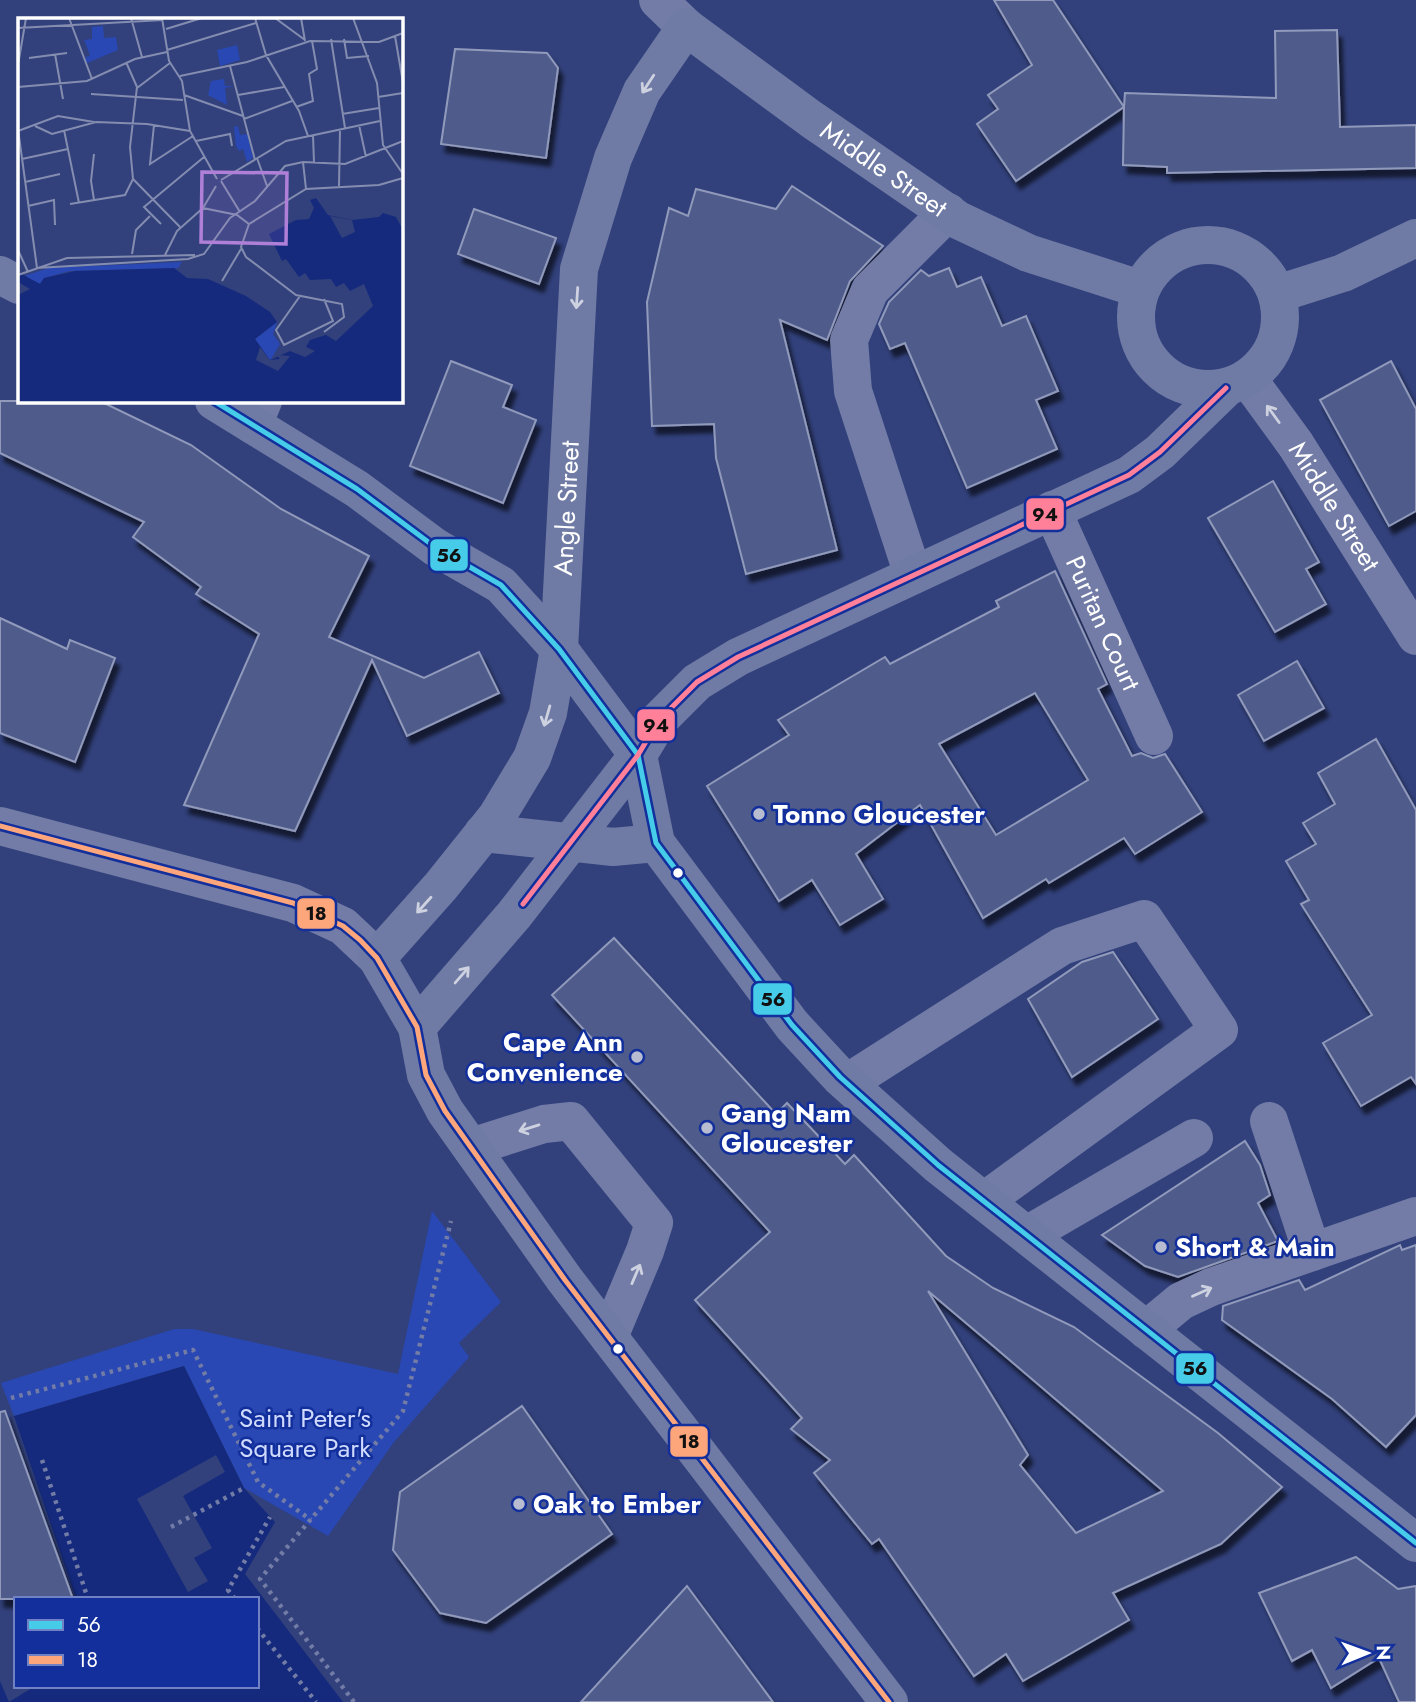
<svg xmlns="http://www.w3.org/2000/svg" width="1416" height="1702" font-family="Jost,sans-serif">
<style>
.green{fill:#2948b3}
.water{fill:#152a7d;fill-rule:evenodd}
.pier{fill:#32417c}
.building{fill:#4f5c8b;stroke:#919abb;stroke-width:2;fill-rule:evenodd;filter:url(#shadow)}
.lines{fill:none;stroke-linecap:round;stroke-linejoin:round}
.path{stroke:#727ca6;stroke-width:4.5;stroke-dasharray:3.5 5;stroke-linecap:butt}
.minor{stroke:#727ca6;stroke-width:38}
.major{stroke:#6f7ba5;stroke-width:38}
.bus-1-casing{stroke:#122f9c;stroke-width:10}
.bus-2-casing{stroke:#122f9c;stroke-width:10}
.bus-3-casing{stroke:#122f9c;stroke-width:10}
.bus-1{stroke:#46cce9;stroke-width:5}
.bus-2{stroke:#fea67b;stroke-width:5}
.bus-3{stroke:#ff8098;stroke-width:5}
.oneway{stroke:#cdd1e0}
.oneway2{stroke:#ced1e0}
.poi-dot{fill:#b7bcd1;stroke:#122f9c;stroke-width:2.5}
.bus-dot{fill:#fff;stroke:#122f9c;stroke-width:2.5}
.labels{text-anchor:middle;stroke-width:5;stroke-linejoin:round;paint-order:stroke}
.street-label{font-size:26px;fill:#fff;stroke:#122f9c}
.poi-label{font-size:26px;font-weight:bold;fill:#fff;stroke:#122f9c;text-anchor:start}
.park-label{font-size:26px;fill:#cfdafe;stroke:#122f9c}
.inset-road{fill:none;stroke:#848db0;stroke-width:2}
.view{fill:#b080d9;fill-opacity:0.15;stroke:#b080d9;stroke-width:3.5}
.inset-edge{fill:none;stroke:#fff;stroke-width:3.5}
.line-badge{stroke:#122f9c;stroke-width:2.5}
.pale-badge-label{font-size:19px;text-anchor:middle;font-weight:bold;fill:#111}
</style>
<defs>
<filter id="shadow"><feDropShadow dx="4.5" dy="8" stdDeviation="2" flood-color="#0009"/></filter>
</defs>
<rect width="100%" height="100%" fill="#32417c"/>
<!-- green -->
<path class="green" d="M 432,1211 L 501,1302 L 459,1343 L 469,1357 L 394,1442 L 328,1536 L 244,1488 L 184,1366 L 14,1416 L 1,1383 L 174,1329 L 193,1329 L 398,1374 Z"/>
<!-- water -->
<path class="water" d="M 184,1366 L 244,1488 L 275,1522 L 245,1574 L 343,1702 L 0,1702 L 0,1426 L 14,1416 ZM 16,1599 L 257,1599 L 257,1686 L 16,1686 Z"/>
<!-- pier -->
<g class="pier">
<path d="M 14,1416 L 76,1599 L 16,1599 L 16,1686 L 35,1686 L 9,1702 L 0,1681 L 0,1426 Z"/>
<path d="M 216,1455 L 225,1472 L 183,1496 L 212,1548 L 194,1558 L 208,1581 L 188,1592 L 137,1499 Z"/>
</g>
<!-- building -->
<g class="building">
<path d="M 994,0 L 1053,0 L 1124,107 L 1125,93 L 1276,98 L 1275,31 L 1337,30 L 1340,127 L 1416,125 L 1416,168 L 1167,173 L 1167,167 L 1123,165 L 1124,107 L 1016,181 L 977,124 L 998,109 L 988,95 L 1032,65 Z"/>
<path d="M 455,49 L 547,53 L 558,68 L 546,158 L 441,144 Z"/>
<path d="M 792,186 L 883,246 L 850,281 L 827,340 L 780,320 L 837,550 L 746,574 L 716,458 L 714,424 L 652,426 L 647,302 L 669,208 L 688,216 L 696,189 L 776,209 Z"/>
<path d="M 474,209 L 556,238 L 539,284 L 458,254 Z"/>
<path d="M 949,268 L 957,287 L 981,277 L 1002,326 L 1026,316 L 1058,391 L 1036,400 L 1057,449 L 967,488 L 905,343 L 890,349 L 879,324 L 889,302 L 921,270 L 929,276 Z"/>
<path d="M 451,361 L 512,385 L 503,407 L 536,420 L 503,503 L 410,466 Z"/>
<path d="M 1391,361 L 1416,409 L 1416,511 L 1389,526 L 1320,400 Z"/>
<path d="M 0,401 L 100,401 L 191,445 L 281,509 L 369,556 L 329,637 L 424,678 L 479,652 L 499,693 L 407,736 L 372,660 L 295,831 L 184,805 L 259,634 L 196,594 L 201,587 L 133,537 L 144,522 L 0,453 Z"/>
<path d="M 1273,481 L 1319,562 L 1306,569 L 1326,604 L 1275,632 L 1208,518 Z"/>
<path d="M 1055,571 L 1107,684 L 1098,689 L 1132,756 L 1141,753 L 1153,758 L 1165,754 L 1202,812 L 1135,854 L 1124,838 L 1049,883 L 1046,879 L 983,918 L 920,805 L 856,854 L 883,899 L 840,925 L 812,880 L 779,901 L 707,786 L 789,735 L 778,720 L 885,657 L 890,664 L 999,607 L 996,601 ZM 1035,693 L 1088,780 L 996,835 L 939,744 Z"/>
<path d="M 0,618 L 67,649 L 70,640 L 115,658 L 75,762 L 0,733 Z"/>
<path d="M 1297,661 L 1324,708 L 1264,741 L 1238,695 Z"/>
<path d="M 1376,739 L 1416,810 L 1416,1084 L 1411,1077 L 1361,1106 L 1323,1043 L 1372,1015 L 1301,904 L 1309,900 L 1286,861 L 1316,844 L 1303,823 L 1335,804 L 1318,773 Z"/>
<path d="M 614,938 L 776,1114 L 787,1103 L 845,1164 L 854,1155 L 946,1256 L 993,1288 L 1074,1327 L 1218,1433 L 1282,1487 L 1221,1544 L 1113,1593 L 1129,1620 L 1023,1681 L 1006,1654 L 974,1676 L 879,1539 L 872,1544 L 814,1473 L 830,1460 L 791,1429 L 802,1418 L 695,1300 L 770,1232 L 552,995 ZM 928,1291 L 992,1345 L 1163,1491 L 1076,1533 L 1020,1465 L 1028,1455 Z"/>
<path d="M 1113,952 L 1158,1019 L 1072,1077 L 1028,999 L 1082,962 Z"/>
<path d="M 1245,1141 L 1260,1165 L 1270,1195 L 1258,1203 L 1278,1241 L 1178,1277 L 1145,1266 L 1102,1235 Z"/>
<path d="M 1400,1245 L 1402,1250 L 1416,1245 L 1416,1415 L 1386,1447 L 1332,1399 L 1222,1320 L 1223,1306 L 1299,1280 L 1305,1290 Z"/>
<path d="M 522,1406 L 612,1534 L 486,1623 L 440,1613 L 393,1550 L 400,1492 Z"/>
<path d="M 5,1411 L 73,1599 L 0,1599 L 0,1412 Z"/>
<path d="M 1356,1557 L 1398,1589 L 1416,1586 L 1416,1702 L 1399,1702 L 1379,1658 L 1331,1688 L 1312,1650 L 1292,1661 L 1259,1593 Z"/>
<path d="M 687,1586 L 773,1702 L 581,1702 Z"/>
</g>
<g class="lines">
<!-- path -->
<g class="path">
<path d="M 11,1398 L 193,1350 L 258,1482 L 311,1520"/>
<path d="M 42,1460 L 88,1599"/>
<path d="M 171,1527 L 244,1488"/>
<path d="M 235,1599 L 228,1590 L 270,1517"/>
<path d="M 257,1628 L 316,1702"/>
<path d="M 354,1702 L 260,1579 L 403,1411 L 451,1221"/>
</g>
<!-- minor -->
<g class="minor">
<path d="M 658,0 L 686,27"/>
<path id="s1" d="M 1248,379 L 1296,445 L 1416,636"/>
<path d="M 253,425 L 263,401"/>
<path id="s2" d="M 1052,510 L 1154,736"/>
<path d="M 913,575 L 853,391 L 849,340 L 870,290 L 948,212"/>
<path d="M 0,826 L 293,903 L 343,926 L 377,958"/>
<path d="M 847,1083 L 1062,946 L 1144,919 L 1219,1030 L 984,1201"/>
<path d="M 1269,1121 L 1312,1252"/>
<path d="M 471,1147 L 544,1124 L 571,1121 L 654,1223 L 645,1251 L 609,1337"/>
<path d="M 1027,1235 L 1194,1138"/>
<path d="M 1146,1330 L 1181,1301 L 1211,1287 L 1416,1216"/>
</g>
<!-- major -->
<g class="major">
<circle cx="1208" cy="317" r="72"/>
<path d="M 0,275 L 19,285"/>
<path d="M 1277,294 L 1343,273 L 1416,238"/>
<path d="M 214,401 L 357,489 L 435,547 L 501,585 L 559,649 L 638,755 L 656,843 L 792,1025 L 840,1077 L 938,1165 L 1416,1543"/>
<path d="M 483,833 L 613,847 L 656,843"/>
<path d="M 417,1027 L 514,915 L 638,755 L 659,720 L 697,682 L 738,657 L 1129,475 L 1160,452 L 1226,388"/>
<path id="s3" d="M 889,1702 L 565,1280 L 445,1111 L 426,1075 L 417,1027 L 377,958 L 441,886 L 497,816 L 532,758 L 548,713 L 559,649 L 579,269 L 613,158 L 642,91 L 686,27 L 811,119 L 958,220 L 1028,253 L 1140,289"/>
</g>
<!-- bus-1 casing -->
<g class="bus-1-casing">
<path id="bus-1" d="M 214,401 L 357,489 L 435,547 L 501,585 L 559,649 L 638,755 L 656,843 L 792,1025 L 840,1077 L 938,1165 L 1416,1543"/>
</g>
<!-- bus-2 casing -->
<g class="bus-2-casing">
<path id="bus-2" d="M 0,826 L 293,903 L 343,926 L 360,940 L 377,958 L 417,1027 L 426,1075 L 445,1111 L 565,1280 L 889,1702"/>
</g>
<!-- bus-3 casing -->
<g class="bus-3-casing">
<path id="bus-3" d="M 523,904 L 638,755 L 659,720 L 697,682 L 738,657 L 1129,475 L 1160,452 L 1226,388"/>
</g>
<!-- bus-1 -->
<use href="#bus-1" class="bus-1"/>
<!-- bus-2 -->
<use href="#bus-2" class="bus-2"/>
<!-- bus-3 -->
<use href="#bus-3" class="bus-3"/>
</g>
<!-- one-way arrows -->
<defs><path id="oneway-shaft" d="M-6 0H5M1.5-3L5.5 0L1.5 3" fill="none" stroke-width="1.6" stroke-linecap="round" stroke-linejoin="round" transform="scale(1.75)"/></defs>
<g class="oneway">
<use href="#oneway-shaft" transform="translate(648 84) rotate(123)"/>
<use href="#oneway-shaft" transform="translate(577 298) rotate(94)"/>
<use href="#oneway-shaft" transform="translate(547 716) rotate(106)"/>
<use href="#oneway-shaft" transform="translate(424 905) rotate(132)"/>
<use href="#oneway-shaft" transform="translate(462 975) rotate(-49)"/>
</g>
<g class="oneway2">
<use href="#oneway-shaft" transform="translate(1273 414) rotate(-126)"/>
<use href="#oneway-shaft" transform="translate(529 1128) rotate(163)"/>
<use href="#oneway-shaft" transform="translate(636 1274) rotate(-67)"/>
<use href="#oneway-shaft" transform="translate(1202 1292) rotate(-24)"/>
</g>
<!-- markers -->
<g class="poi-dot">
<circle cx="759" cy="814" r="7"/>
<circle cx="637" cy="1057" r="7"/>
<circle cx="707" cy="1128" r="7"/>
<circle cx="1161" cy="1247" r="7"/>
<circle cx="519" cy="1504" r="7"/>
</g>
<g class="bus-dot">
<circle cx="678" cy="873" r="6"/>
<circle cx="618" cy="1349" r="6"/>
</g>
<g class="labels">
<!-- street labels -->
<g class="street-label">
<text dy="9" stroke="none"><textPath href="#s3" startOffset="2166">Middle Street</textPath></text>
<text dy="9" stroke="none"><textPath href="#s1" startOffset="154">Middle Street</textPath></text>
<text dy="9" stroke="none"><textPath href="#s3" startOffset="1416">Angle Street</textPath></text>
<text dy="9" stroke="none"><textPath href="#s2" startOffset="124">Puritan Court</textPath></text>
</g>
<!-- poi labels -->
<g class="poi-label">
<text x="773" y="823">Tonno Gloucester</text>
<text x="623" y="1051" text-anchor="end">Cape Ann<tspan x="623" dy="30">Convenience</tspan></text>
<text x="721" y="1122">Gang Nam<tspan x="721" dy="30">Gloucester</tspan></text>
<text x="1175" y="1256">Short &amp; Main</text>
<text x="533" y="1513">Oak to Ember</text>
</g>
<!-- park labels -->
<g class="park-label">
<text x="305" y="1427">Saint Peter's<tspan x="305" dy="30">Square Park</tspan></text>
</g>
</g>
<!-- overview -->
<g transform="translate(18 18)">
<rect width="385" height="385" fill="#32417c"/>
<path d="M 85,8 L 86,20 L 98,19 L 100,32 L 69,45 L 67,40 L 72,37 L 66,22 L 74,21 L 74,9 ZM 219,27 L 222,42 L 202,48 L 199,32 ZM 206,61 L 207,68 L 216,68 L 207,70 L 209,87 L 190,77 L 193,63 ZM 220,108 L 222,117 L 229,116 L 235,140 L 229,144 L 225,131 L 221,133 L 218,128 L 216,109 ZM 164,244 L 160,250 L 52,253 L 26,260 L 22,266 L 6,258 L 31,250 ZM 259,304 L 255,316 L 262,326 L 252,343 L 237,321 Z" fill="#2948b3"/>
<path d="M 298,180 L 310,197 L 334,202 L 361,199 L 365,195 L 378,199 L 385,212 L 385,385 L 0,385 L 0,277 L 12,271 L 0,264 L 0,254 L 22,266 L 26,260 L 57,253 L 156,250 L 169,260 L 190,261 L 228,278 L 252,294 L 259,304 L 237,321 L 252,342 L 272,333 L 287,339 L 297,333 L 288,329 L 292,322 L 308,317 L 318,323 L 355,288 L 346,266 L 332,273 L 326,265 L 318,269 L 313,261 L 292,262 L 287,255 L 281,259 L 268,241 L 264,243 L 251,216 L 278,202 L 291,201 L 296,190 L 292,182 Z" fill="#152a7d"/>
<path d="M 312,198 L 334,202 L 337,214 L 324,220 ZM 242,329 L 252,342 L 262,341 L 259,337 L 272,338 L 260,353 L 238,342 Z" fill="#32417c"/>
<path class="inset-road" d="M 51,0 L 74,61M 113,0 L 124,39M 144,0 L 151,43 L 164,63 L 172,113 L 199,161M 237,0 L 248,37 L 281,93 L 290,118M 257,0 L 287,22M 283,0 L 287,23M 335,0 L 359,65 L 365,127 L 385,156M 0,10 L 145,2M 148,11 L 184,0M 377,18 L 385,65M 313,21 L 327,110M 326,21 L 329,40 L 351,38M 149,32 L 238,5M 37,36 L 45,81M 11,40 L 49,35M 0,47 L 8,0M 212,48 L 237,142M 162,58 L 229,44 L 292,23 L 361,24 L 385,15M 0,69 L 69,63 L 117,41 L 149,34M 119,70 L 152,45M 73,76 L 165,82M 166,77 L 225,98M 220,77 L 266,69M 360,79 L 385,75M 278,89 L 295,83 L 291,56 L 299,51 L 294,23M 324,96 L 361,90M 226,101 L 274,83M 136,107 L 132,146 L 175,118M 341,107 L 348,139M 17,108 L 34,116 L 78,104 L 129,106 L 172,113M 0,111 L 19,250M 46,112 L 61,185M 0,113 L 40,98 L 76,104M 295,117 L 296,145M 178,123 L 212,116 L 214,128M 76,136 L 73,163 L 76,182M 239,140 L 249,168M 4,141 L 50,131M 285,144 L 288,171M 115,161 L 162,209M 203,162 L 268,123 L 362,103M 203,163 L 222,194M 7,164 L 42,156M 198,168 L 185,190 L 219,197 L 231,206 L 288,171 L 361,167 L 385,160M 321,168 L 322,111M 52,186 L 107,177 L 115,161 L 112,129 L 119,69 L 108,44M 10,188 L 36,182 L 37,207M 143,206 L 126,189 L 186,139M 231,206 L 223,229 L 228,239 L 278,277 L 324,286 L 326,299 L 306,314M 0,232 L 10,254M 114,236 L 118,212 L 132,198M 147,237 L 159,213 L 185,190M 19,250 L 170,241 L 186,236 L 212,200 L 237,183 L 267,148 L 285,144 L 327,146 L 385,123M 0,257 L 49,240 L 177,237M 204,263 L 223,231M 282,278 L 258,312 L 266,327 L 315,303 L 306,281"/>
<path class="view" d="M 184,154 L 269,155 L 268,226 L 183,224 Z"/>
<rect width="385" height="385" class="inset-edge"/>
</g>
<g class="line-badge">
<rect x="1025" y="497" width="40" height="34" rx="7" fill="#ff8098"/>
<rect x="429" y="538" width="40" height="34" rx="7" fill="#46cce9"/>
<rect x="636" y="708" width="40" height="34" rx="7" fill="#ff8098"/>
<rect x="296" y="897" width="40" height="33" rx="7" fill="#fea67b"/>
<rect x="752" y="982" width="41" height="34" rx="7" fill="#46cce9"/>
<rect x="1175" y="1352" width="40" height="33" rx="7" fill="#46cce9"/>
<rect x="669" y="1425" width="40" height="33" rx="7" fill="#fea67b"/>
</g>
<g class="pale-badge-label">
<text x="1045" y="521">94</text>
<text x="449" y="562">56</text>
<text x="656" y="732">94</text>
<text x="316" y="920">18</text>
<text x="773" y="1006">56</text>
<text x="1195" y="1375">56</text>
<text x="689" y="1448">18</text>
</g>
<!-- legend -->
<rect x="14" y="1597" width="245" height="91" fill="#122f9c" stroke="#7182c4" stroke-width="2"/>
<rect x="28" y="1620" width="35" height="10" fill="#46cce9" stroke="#7182c4" stroke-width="2"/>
<text x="77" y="1632" font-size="21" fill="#ffffff">56</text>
<rect x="28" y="1655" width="35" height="10" fill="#fea67b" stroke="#7182c4" stroke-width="2"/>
<text x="77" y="1667" font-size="21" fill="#ffffff">18</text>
<!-- north arrow -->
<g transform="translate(1367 1653) rotate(89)" stroke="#122f9c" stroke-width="5" paint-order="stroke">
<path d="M0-5L12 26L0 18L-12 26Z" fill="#ffffff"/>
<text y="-10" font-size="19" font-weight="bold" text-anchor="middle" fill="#ffffff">N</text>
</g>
</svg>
